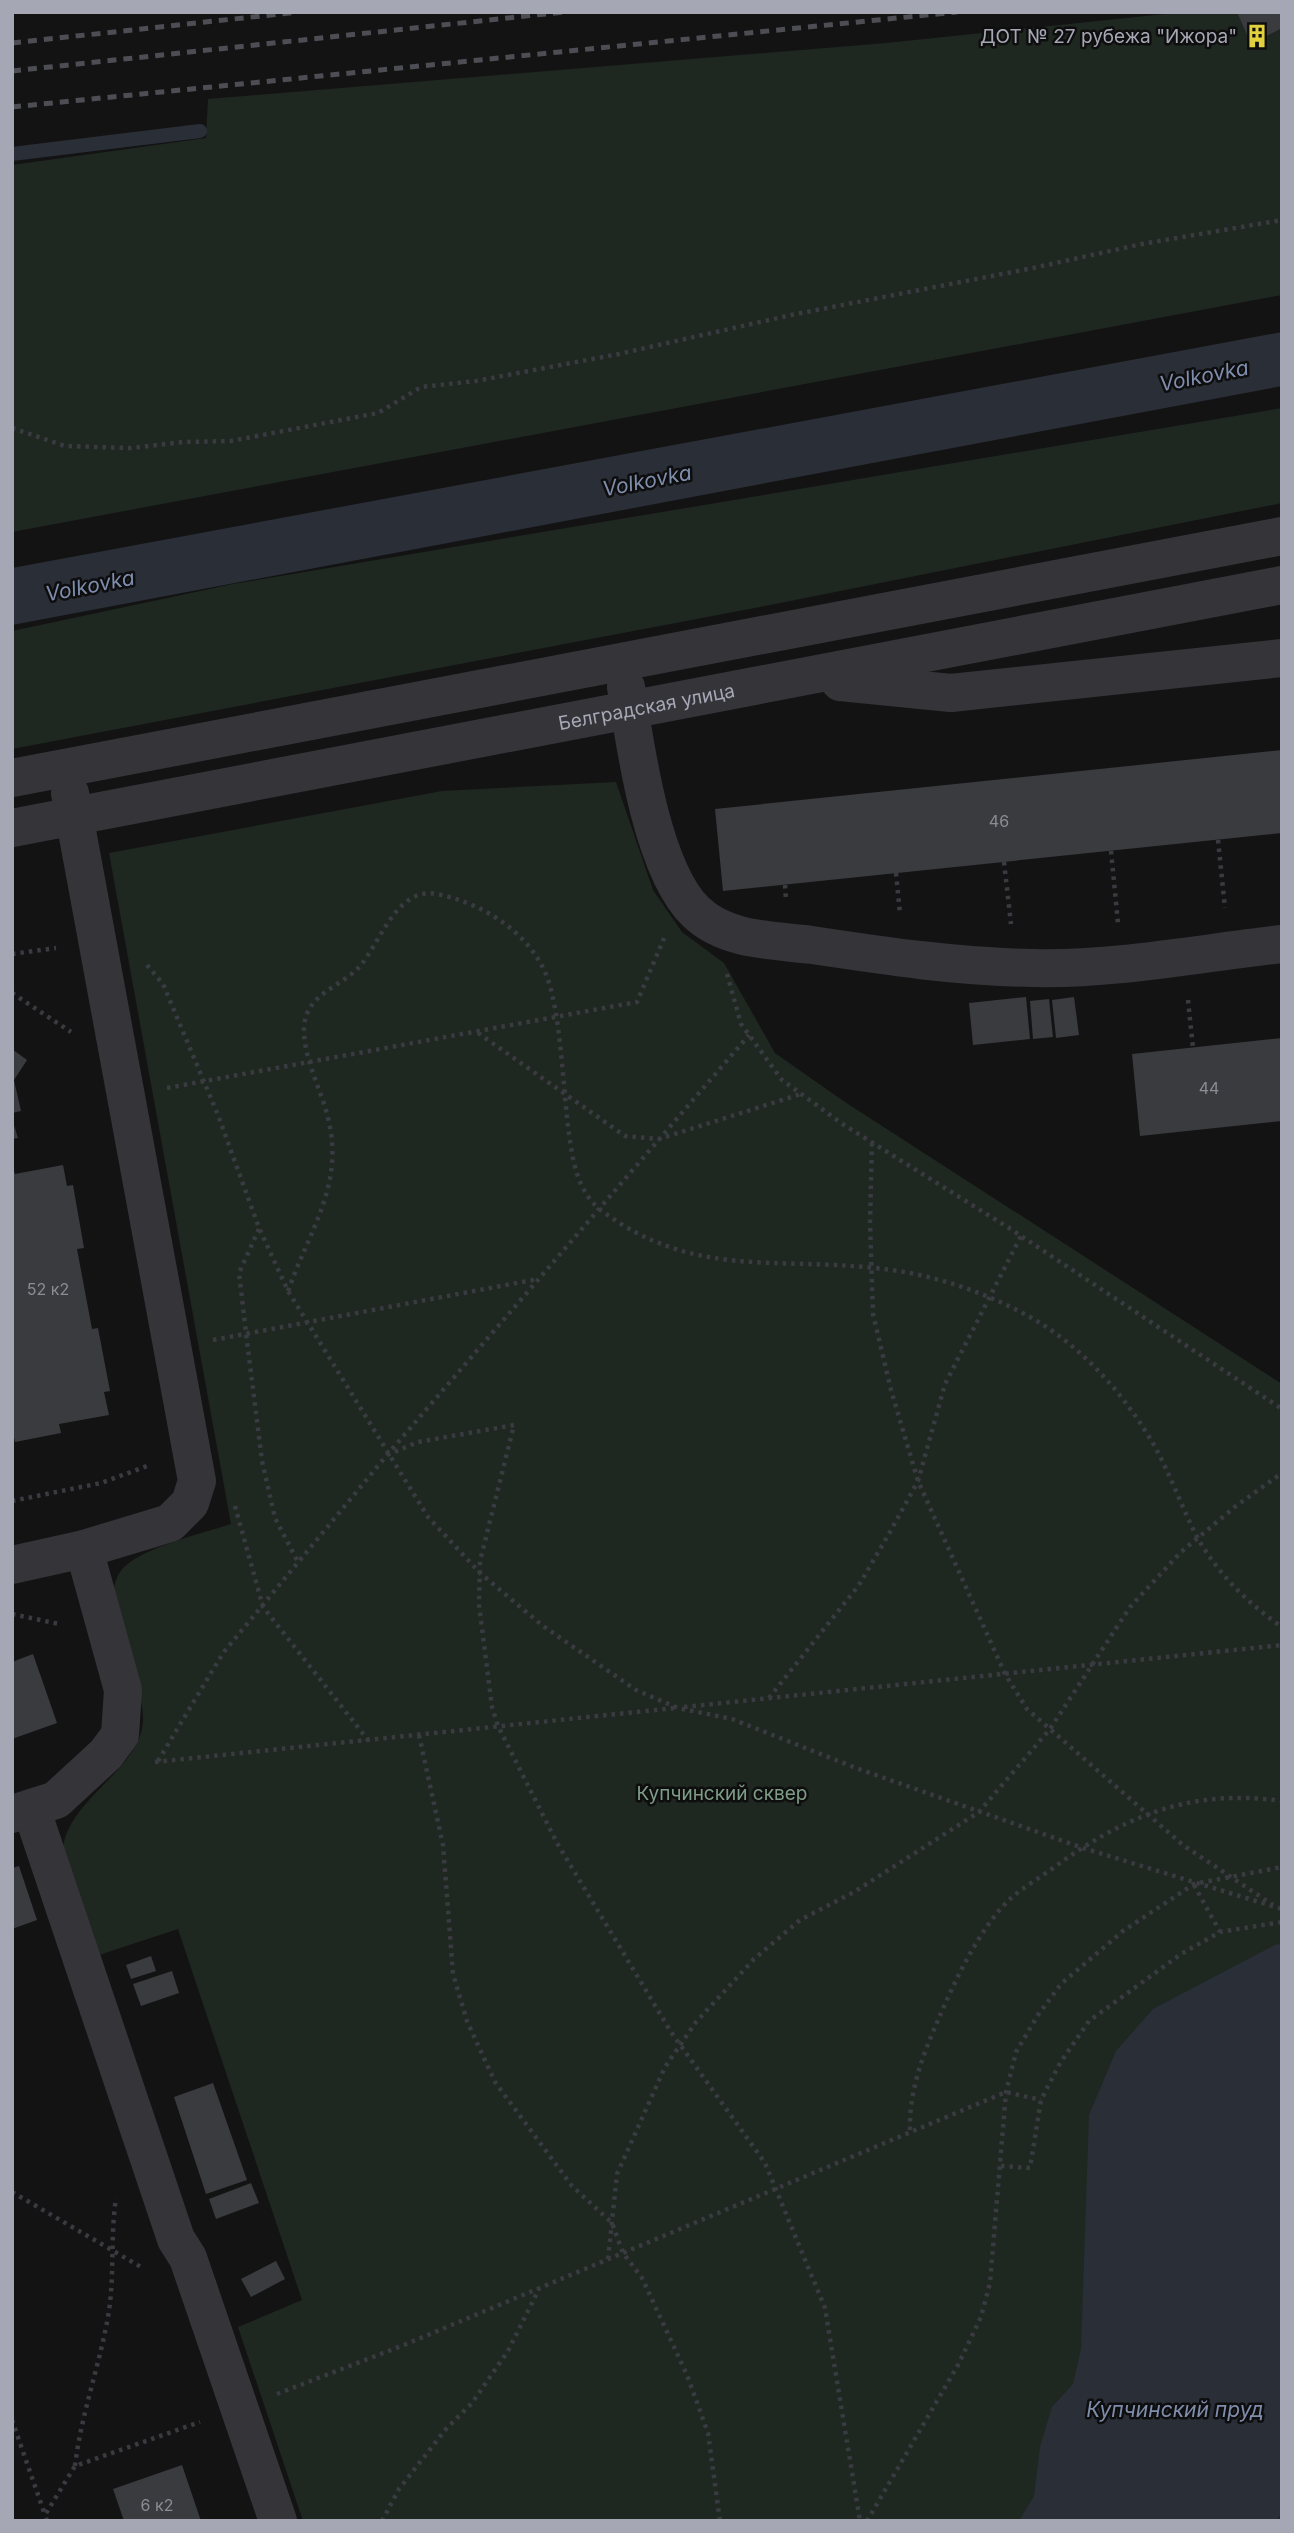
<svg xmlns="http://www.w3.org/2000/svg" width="1294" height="2533" font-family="Inter,sans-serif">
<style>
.green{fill:#1f2721}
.water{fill:#2a2e37}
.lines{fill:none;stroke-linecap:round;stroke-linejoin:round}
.stream{stroke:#2a2e37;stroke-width:14}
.building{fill:#3a3b3e}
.path{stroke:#3a3b40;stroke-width:4.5;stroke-dasharray:3.5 5;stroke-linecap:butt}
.minor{stroke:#353439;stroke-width:38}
.rail{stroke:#4d4d54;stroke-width:5;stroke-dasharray:9 7;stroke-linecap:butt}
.labels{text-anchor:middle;stroke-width:5;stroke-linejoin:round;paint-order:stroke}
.number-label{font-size:16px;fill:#8b8c96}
.poi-label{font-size:19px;fill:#a6a7b4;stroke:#0e0e0f;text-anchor:end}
.street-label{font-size:19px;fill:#a6a7b4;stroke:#0e0e0f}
.park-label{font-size:19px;fill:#7e9d87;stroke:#0e0e0f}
.water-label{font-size:21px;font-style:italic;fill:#7f8dac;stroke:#0e0e0f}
</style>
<rect width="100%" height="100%" fill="#131314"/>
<!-- green -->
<g class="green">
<path d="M 1184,12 L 1282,12 L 1282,295 L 12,532 L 12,165 L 206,138 L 208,99 L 886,43 Z"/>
<path d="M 1282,408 L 1282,503 L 770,605 L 12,749 L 12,631 L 233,584 Z"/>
<path d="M 616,782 L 653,890 L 682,932 L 724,963 L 775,1053 L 845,1102 L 1282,1384 L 1282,2521 L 303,2521 L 238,2327 L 302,2300 L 178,1929 L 96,1956 C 88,1932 66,1883 63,1860 C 57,1801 145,1772 143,1716 C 142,1679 98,1604 120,1572 C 135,1549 204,1533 231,1524 L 109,853 L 442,791 Z"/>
</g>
<!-- water -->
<g class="water">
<path d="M 1282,332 L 1282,386 L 12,625 L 12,568 Z"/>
<path d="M 1277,1944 L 1282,1945 L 1282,2512 L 1276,2521 L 1019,2521 L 1034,2496 L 1040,2447 L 1052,2407 L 1073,2384 L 1081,2349 L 1089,2115 L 1116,2051 L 1153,2009 Z"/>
</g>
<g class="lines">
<!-- stream -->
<path class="stream" d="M 12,154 L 200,131"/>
</g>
<!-- building -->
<g class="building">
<path d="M 1237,12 L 1282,12 L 1282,28 L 1251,44 Z"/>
<path d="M 1282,750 L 1282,833 L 723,891 L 715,809 Z"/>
<path d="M 1026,997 L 1030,1039 L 973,1045 L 969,1003 Z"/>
<path d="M 1074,997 L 1079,1035 L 1056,1038 L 1052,1000 Z"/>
<path d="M 1049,999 L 1053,1037 L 1033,1039 L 1030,1001 Z"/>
<path d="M 1282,1038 L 1282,1121 L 1140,1136 L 1132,1054 Z"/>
<path d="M 12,1049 L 27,1060 L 14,1080 L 21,1111 L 12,1113 Z"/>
<path d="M 12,1119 L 18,1138 L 12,1139 Z"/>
<path d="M 63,1165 L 67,1186 L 73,1185 L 84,1248 L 77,1249 L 92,1329 L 98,1328 L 110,1391 L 104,1392 L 109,1415 L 59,1424 L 61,1433 L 15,1442 L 12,1428 L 12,1166 L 15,1174 Z"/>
<path d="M 33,1654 L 57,1723 L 12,1739 L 12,1662 Z"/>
<path d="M 19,1866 L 37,1920 L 12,1929 L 12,1868 Z"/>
<path d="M 151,1956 L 156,1971 L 131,1979 L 126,1965 Z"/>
<path d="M 172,1971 L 179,1993 L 141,2006 L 133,1984 Z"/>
<path d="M 213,2083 L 247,2180 L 206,2194 L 174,2097 Z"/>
<path d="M 251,2183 L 259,2203 L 216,2219 L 209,2199 Z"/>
<path d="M 276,2261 L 285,2279 L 251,2297 L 241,2279 Z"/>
<path d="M 182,2465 L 201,2521 L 124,2521 L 113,2489 Z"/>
</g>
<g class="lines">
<!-- path -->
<g class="path">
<path d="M 12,428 L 65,446 L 131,448 L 183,442 L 231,441 L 378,413 L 421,387 L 476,381 L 619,354 L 791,315 L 1033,268 L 1142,244 L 1282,220"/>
<path d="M 1218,840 L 1225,908"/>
<path d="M 1111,851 L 1118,923"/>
<path d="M 1004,862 L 1011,924"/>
<path d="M 896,873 L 900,914"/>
<path d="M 785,885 L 786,901"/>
<path d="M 12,954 L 56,948"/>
<path d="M 147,965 L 163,984 L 218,1115 L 259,1228 L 288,1291 L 428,1517 L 480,1573 L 543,1626 L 636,1690 L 678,1708 L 732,1719 L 856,1768 L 1083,1848 L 1282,1909"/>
<path d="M 727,974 L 741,1024 L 782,1080 L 844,1125 L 1009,1228 L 1282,1409"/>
<path d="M 12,993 L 71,1032"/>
<path d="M 1188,1000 L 1193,1048"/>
<path d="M 478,1033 L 625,1136 L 659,1139 L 801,1094"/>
<path d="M 167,1088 L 637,1002 L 664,938"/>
<path d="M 872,1143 L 870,1222 L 873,1314 L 891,1390 L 918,1481 L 1005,1674 L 1027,1709 L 1183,1845 L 1273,1905"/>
<path d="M 259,1229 L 239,1273 L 246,1333 L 262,1461 L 275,1518 L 299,1564"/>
<path d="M 288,1291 C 309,1231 345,1184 328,1118 C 321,1089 303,1058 304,1027 C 306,993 342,987 360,966 C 380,943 397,886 437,894 C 481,903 526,930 545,972 C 561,1008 563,1092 569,1134 C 573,1163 578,1193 602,1211 C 692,1278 773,1257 875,1268 C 929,1273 983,1291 1030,1317 C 1082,1346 1126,1396 1155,1447 C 1170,1474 1181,1505 1195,1533 C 1215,1571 1247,1603 1282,1627"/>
<path d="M 213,1340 L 538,1279"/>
<path d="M 387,1455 L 418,1442 L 514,1425 L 480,1561 L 479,1605 L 492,1707 L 498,1726 L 557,1843 L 671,2032 L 765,2163 L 825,2308 L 860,2521"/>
<path d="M 12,1501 L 101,1483 L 150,1465"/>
<path d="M 235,1506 L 263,1607 L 368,1740"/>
<path d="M 12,1614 L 59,1624"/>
<path d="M 769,1698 L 859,1585 L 890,1532 L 918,1481 L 945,1384 L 1021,1236"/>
<path d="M 684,1707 L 1282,1645"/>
<path d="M 419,1735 L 443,1845 L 453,1974 L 467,2021 L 495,2082 L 572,2186 L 612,2223 L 623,2253 L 642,2278 L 687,2375 L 708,2433 L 720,2521"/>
<path d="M 158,1761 L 223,1653 L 387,1455 L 749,1035"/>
<path d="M 155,1762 L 675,1708"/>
<path d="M 1194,1885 L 1220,1932"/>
<path d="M 910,2130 C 909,2091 923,2054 939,2018 C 954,1982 981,1926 1010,1899 C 1021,1889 1036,1880 1049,1871 C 1122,1817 1189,1788 1282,1801"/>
<path d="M 1001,2166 L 1030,2168 L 1041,2100 L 1060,2063 L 1089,2021 L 1181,1954 L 1220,1932 L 1282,1922"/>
<path d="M 12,2192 L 141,2267"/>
<path d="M 608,2259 L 617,2174 L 665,2067 L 696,2022 L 754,1959 L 800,1920 L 854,1892 L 979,1812 L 1050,1729 L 1130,1607 L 1181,1552 L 1236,1506 L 1282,1473"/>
<path d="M 277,2394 L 404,2345 L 1006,2092 L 1041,2100"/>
<path d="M 12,2420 L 45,2515"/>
<path d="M 75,2466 C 81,2415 99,2367 108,2317 C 115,2277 110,2238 116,2198"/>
<path d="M 47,2521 L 45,2515 L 75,2466 L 200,2422"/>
<path d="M 382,2521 L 399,2489 L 446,2429 L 472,2403 L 508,2351 L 539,2289"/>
<path d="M 867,2521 L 958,2365 L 981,2317 L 990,2283 L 1006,2092 L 1016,2052 L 1038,2015 L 1061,1984 L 1123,1931 L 1194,1884 L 1282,1867"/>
</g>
<!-- minor -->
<g class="minor">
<path d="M 840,682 L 951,693 L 1282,658"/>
<path d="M 626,687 C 635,746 652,870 696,912 C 726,941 773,940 812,945 C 885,956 959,967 1033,968 C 1114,970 1201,953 1282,944"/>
<path d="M 12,778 L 1282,536"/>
<path id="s1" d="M 12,828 L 1282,585"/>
<path d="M 12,1565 L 84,1549 L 170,1523 L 190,1503 L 197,1481 L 70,793"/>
<path d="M 31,1808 L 176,2239 L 188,2258 L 278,2521"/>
<path d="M 12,1814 L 56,1800 L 106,1754 L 120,1735 L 123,1690 L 84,1549"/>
</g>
<!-- rail -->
<g class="rail">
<path d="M 12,43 L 298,12"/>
<path d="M 12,71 L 564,12"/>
<path d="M 12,107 L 957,12"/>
</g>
</g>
<!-- icons -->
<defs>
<g id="building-bare" transform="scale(1.89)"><path d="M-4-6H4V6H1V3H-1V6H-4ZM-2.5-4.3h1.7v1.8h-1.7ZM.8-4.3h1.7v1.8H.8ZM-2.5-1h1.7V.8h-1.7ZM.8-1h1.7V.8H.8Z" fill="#e1d03e" stroke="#0e0e0f" stroke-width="2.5" paint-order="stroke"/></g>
</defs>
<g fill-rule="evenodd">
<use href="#building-bare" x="1257" y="36"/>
</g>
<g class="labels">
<!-- number labels -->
<g class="number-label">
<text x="999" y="827">46</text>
<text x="1209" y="1094">44</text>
<text x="48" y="1295">52 к2</text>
<text x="157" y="2511">6 к2</text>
</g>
<!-- poi labels -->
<g class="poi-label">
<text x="1237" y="43">ДОТ № 27 рубежа "Ижора"</text>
</g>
<!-- street labels -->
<g class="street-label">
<text dy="7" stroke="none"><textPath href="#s1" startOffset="646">Белградская улица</textPath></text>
</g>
<!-- park labels -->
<g class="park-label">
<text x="722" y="1800">Купчинский сквер</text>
</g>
<!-- water labels -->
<g class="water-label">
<text transform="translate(1204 376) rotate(-11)" y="7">Volkovka</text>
<text transform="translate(647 481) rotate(-11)" y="7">Volkovka</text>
<text transform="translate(90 586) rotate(-11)" y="7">Volkovka</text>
<text x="1175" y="2417">Купчинский пруд</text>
</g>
</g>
<!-- border -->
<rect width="1294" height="2533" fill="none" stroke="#a6a7b4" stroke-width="28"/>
</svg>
